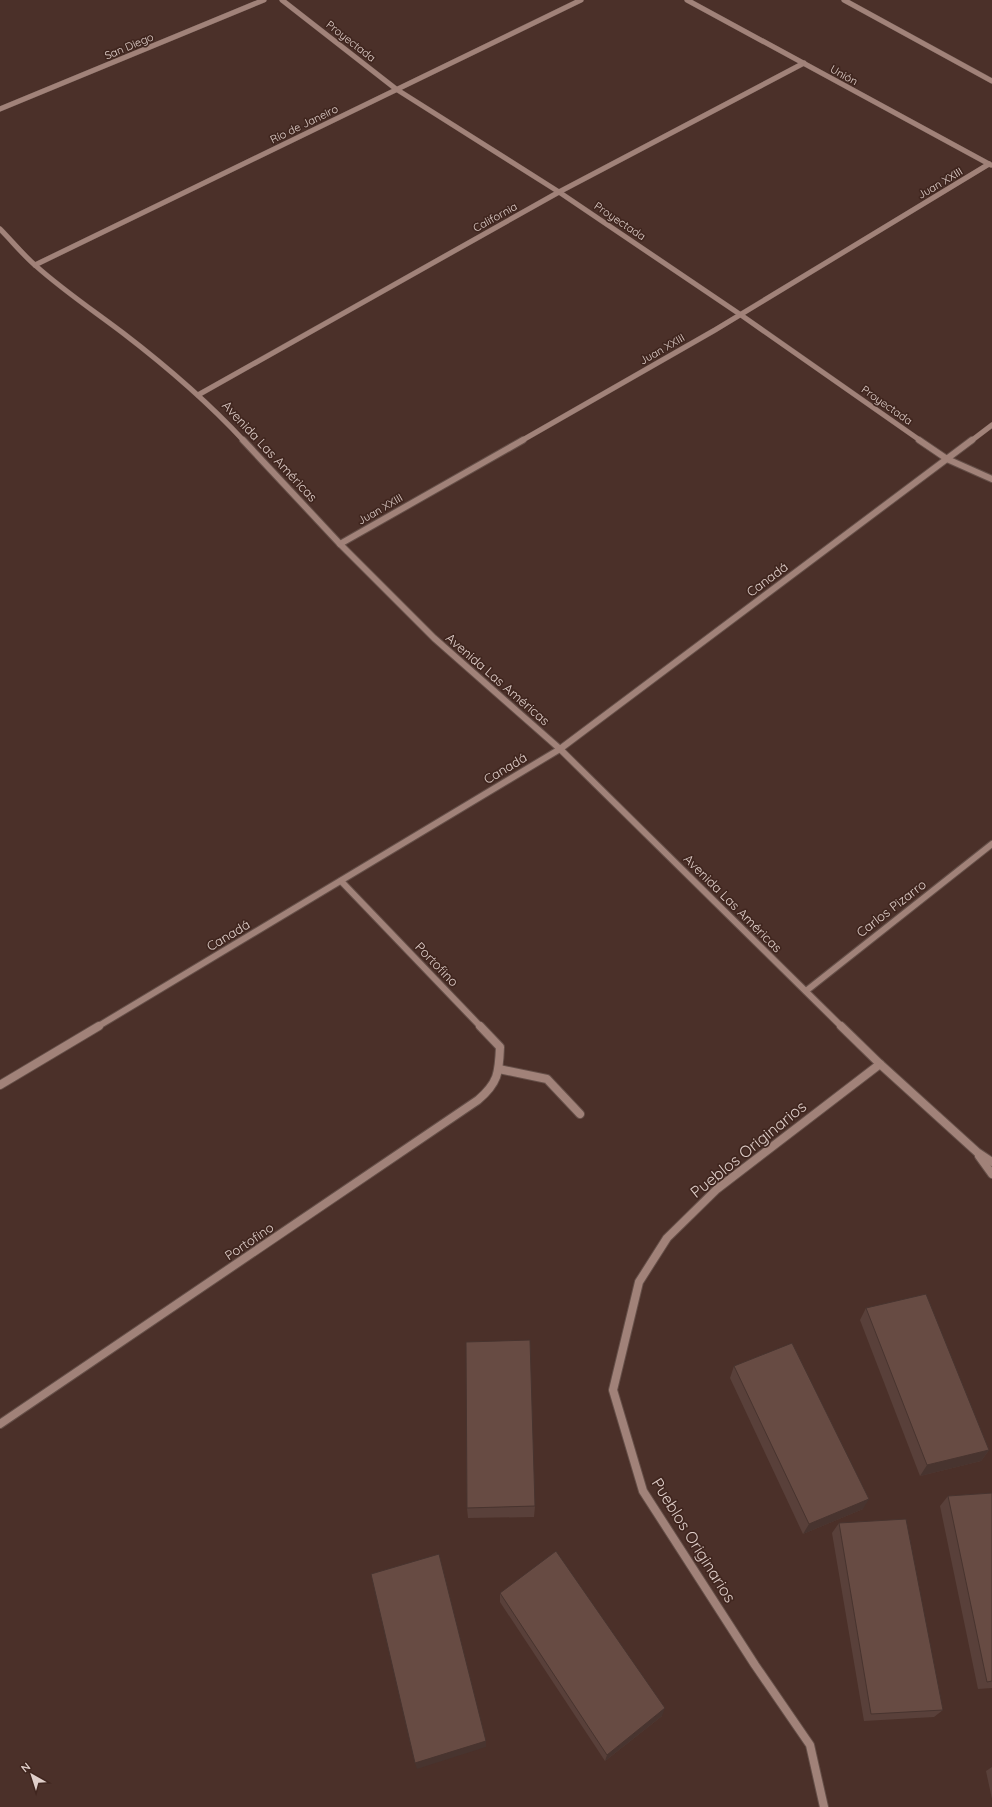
<svg xmlns="http://www.w3.org/2000/svg" width="992" height="1807" font-family="Quicksand,sans-serif">
<style>
.lines{fill:none;stroke-linecap:round;stroke-linejoin:round}
.minor-far2-casing{stroke:#654f48;stroke-width:5.5}
.minor-far1-casing{stroke:#654f48;stroke-width:8}
.minor-casing{stroke:#654f48;stroke-width:10}
.minor-far2{stroke:#a18279;stroke-width:5}
.minor-far1{stroke:#a18279;stroke-width:6}
.minor{stroke:#a18279;stroke-width:8}
.wall{fill:#59403a}
.shaded-wall{fill:#48342f}
.building{fill:#674b43;stroke:#48342f}
.labels{text-anchor:middle;stroke-width:3.5;stroke-linejoin:round;paint-order:stroke}
.far-street-label{font-size:11px;fill:#e0cfca;stroke:#40261f}
.street-label{font-size:13px;fill:#e0cfca;stroke:#40261f}
.near-street-label{font-size:16px;fill:#e0cfca;stroke:#40261f}
</style>
<rect width="100%" height="100%" fill="#4b3029"/>
<g class="lines">
<!-- minor-far2 casing -->
<g class="minor-far2-casing">
<g id="minor-far2">
<path d="M 282,0 L 396,89 L 559,192 L 741,315 L 921,441"/>
<path d="M 687,0 L 991,165"/>
<path d="M 844,0 L 992,81"/>
<path d="M 0,109 L 264,0"/>
<path d="M 0,229 C 12,241 23,255 36,266 C 64,291 94,311 123,333 C 166,366 207,401 244,441"/>
<path d="M 35,265 L 581,0"/>
<path d="M 198,395 L 559,192 L 804,63"/>
<path d="M 521,441 L 715,330 L 989,164"/>
<path d="M 971,441 L 992,425"/>
</g>
</g>
<!-- minor-far1 casing -->
<g class="minor-far1-casing">
<g id="minor-far1">
<path d="M 243,440 L 340,544 L 434,638 L 560,749 L 842,1027"/>
<path d="M 919,440 L 947,459 L 992,479"/>
<path d="M 340,544 L 523,440"/>
<path d="M 341,881 L 481,1027"/>
<path d="M 806,991 L 992,844"/>
<path d="M 97,1027 L 560,749 L 972,440"/>
</g>
</g>
<!-- minor casing -->
<g class="minor-casing">
<g id="minor">
<path d="M 841,1026 L 880,1064 L 977,1152 L 992,1162"/>
<path d="M 499,1069 L 547,1079 L 580,1114"/>
<path d="M 0,1085 L 99,1026"/>
<path d="M 979,1156 L 992,1174"/>
<path d="M 0,1424 L 478,1100 C 498,1083 499,1073 500,1047 L 480,1026"/>
<path d="M 824,1807 L 810,1745 L 755,1665 L 643,1491 L 613,1390 L 639,1282 L 667,1238 L 717,1189 L 880,1064"/>
</g>
</g>
<!-- minor-far2 -->
<use href="#minor-far2" class="minor-far2"/>
<!-- minor-far1 -->
<use href="#minor-far1" class="minor-far1"/>
<!-- minor -->
<use href="#minor" class="minor"/>
</g>
<!-- wall -->
<g class="wall">
<path d="M 866,1308 L 989,1450 L 981,1461 L 920,1476 L 860,1320 Z"/>
<path d="M 734,1366 L 863,1509 L 803,1534 L 730,1378 Z"/>
<path d="M 992,1493 L 992,1688 L 978,1689 L 940,1506 L 948,1496 Z"/>
<path d="M 535,1506 L 534,1517 L 468,1518 L 467,1508 Z"/>
<path d="M 839,1523 L 943,1710 L 934,1717 L 864,1721 L 832,1533 Z"/>
<path d="M 500,1593 L 662,1716 L 605,1761 L 500,1602 Z"/>
<path d="M 992,1767 L 992,1799 L 986,1771 Z"/>
</g>
<!-- shaded-wall -->
<g class="shaded-wall">
<path d="M 989,1450 L 981,1461 L 920,1476 L 927,1465 Z"/>
<path d="M 869,1499 L 863,1509 L 803,1534 L 809,1524 Z"/>
<path d="M 665,1708 L 662,1716 L 605,1761 L 607,1755 Z"/>
<path d="M 486,1741 L 486,1747 L 417,1769 L 415,1763 Z"/>
</g>
<!-- building -->
<g class="building">
<path d="M 926,1294 L 989,1450 L 927,1465 L 866,1308 Z"/>
<path d="M 530,1340 L 535,1506 L 467,1508 L 466,1342 Z"/>
<path d="M 792,1343 L 869,1499 L 809,1524 L 734,1366 Z"/>
<path d="M 992,1493 L 992,1681 L 987,1682 L 948,1496 Z"/>
<path d="M 906,1519 L 943,1710 L 871,1714 L 839,1523 Z"/>
<path d="M 556,1551 L 665,1708 L 607,1755 L 500,1593 Z"/>
<path d="M 439,1554 L 486,1741 L 415,1763 L 371,1574 Z"/>
</g>
<g class="labels">
<!-- far-street labels -->
<g class="far-street-label">
<text transform="translate(351 41) rotate(38)" y="4">Proyectada</text>
<text transform="translate(129 46) rotate(-23)" y="4">San Diego</text>
<text transform="translate(844 75) rotate(29)" y="4">Unión</text>
<text transform="translate(304 124) rotate(-26)" y="4">Río de Janeiro</text>
<text transform="translate(940 183) rotate(-31)" y="4">Juan XXIII</text>
<text transform="translate(495 217) rotate(-29)" y="4">California</text>
<text transform="translate(620 221) rotate(34)" y="4">Proyectada</text>
<text transform="translate(662 349) rotate(-30)" y="4">Juan XXIII</text>
<text transform="translate(887 405) rotate(35)" y="4">Proyectada</text>
<text transform="translate(380 509) rotate(-30)" y="4">Juan XXIII</text>
</g>
<!-- street labels -->
<g class="street-label">
<text transform="translate(270 451) rotate(47)" y="5">Avenida Las Américas</text>
<text transform="translate(767 579) rotate(-37)" y="5">Canadá</text>
<text transform="translate(498 679) rotate(41)" y="5">Avenida Las Américas</text>
<text transform="translate(505 768) rotate(-31)" y="5">Canadá</text>
<text transform="translate(733 903) rotate(45)" y="5">Avenida Las Américas</text>
<text transform="translate(891 908) rotate(-38)" y="5">Carlos Pizarro</text>
<text transform="translate(228 935) rotate(-31)" y="5">Canadá</text>
<text transform="translate(437 964) rotate(46)" y="5">Portofino</text>
<text transform="translate(249 1241) rotate(-34)" y="5">Portofino</text>
</g>
<!-- near-street labels -->
<g class="near-street-label">
<text transform="translate(748 1149) rotate(-39)" y="6">Pueblos Originarios</text>
<text transform="translate(694 1540) rotate(58)" y="6">Pueblos Originarios</text>
</g>
</g>
<!-- north arrow -->
<g transform="translate(32 1775) rotate(321)" stroke="#40261f" stroke-width="3" paint-order="stroke">
<path d="M0-3L7 15L0 10L-7 15Z" fill="#e0cfca"/>
<text y="-6" font-size="11" font-weight="bold" text-anchor="middle" fill="#e0cfca">N</text>
</g>
</svg>
